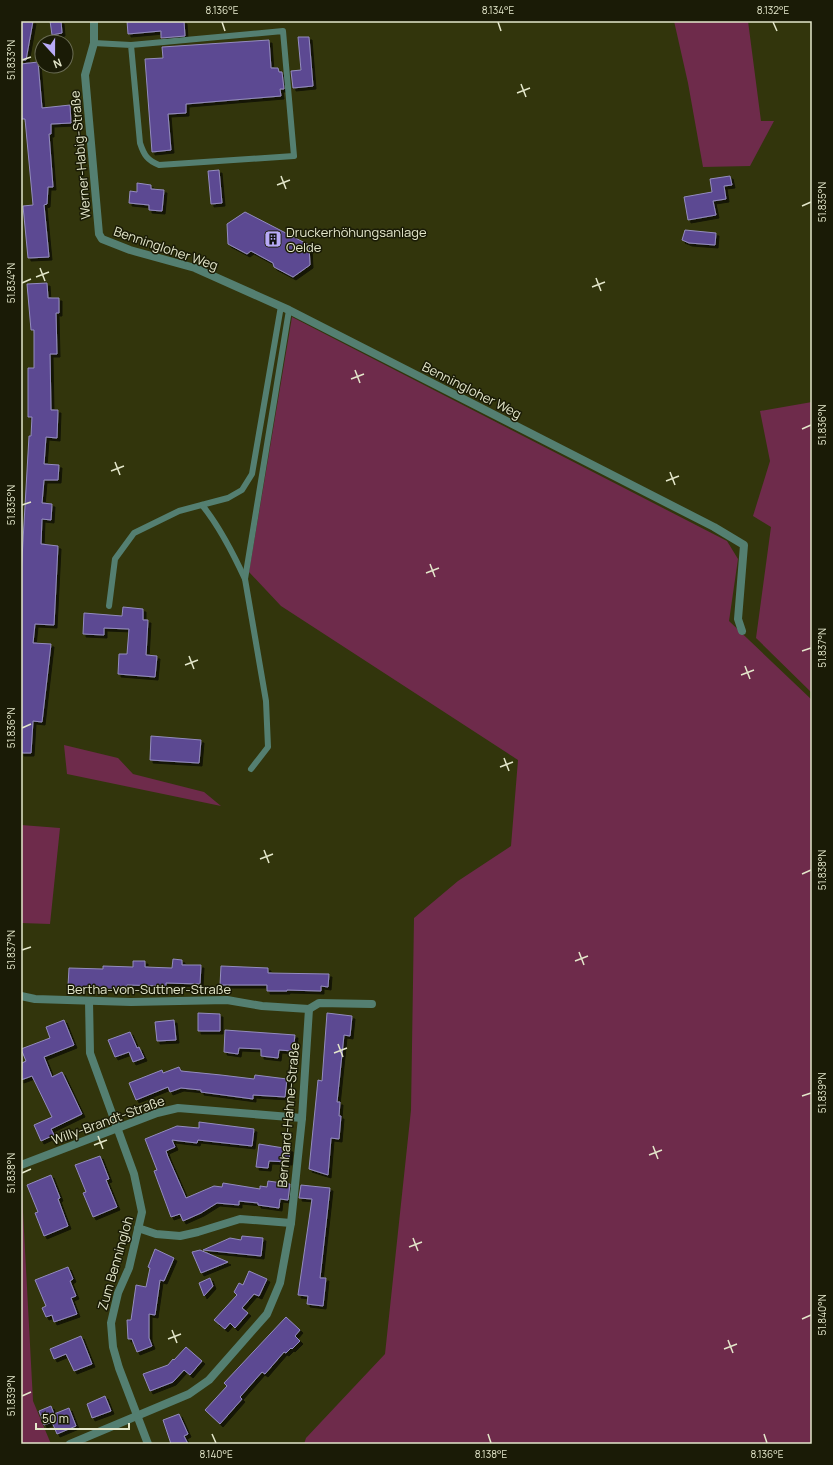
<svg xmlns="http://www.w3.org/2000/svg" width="833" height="1465" font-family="Manrope,sans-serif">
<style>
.green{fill:#6e2b4b}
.building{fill:#5b4992;stroke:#948cbe;filter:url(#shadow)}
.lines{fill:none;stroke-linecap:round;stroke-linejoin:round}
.lane{stroke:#547f71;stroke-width:6}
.street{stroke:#547f71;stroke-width:8}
.ticks{fill:none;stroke:#e4e7cb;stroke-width:1.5}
.labels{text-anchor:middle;stroke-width:3;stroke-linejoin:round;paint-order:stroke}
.street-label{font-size:13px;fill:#e4e7cb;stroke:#1a1b06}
.poi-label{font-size:13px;fill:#e4e7cb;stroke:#1a1b06;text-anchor:start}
.neatline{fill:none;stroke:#e4e7cb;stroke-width:1.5}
.ticks-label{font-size:10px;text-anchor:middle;fill:#e4e7cb}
</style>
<defs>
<filter id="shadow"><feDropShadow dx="3" dy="3" stdDeviation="0" flood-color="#0009"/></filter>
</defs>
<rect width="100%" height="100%" fill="#32350c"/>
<!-- green -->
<g class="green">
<path d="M 674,21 L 748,21 L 761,121 L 774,121 L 750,166 L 703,167 L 688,83 Z"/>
<path d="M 292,317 L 727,541 L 738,559 L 729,621 L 812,700 L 812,1444 L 304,1444 L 306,1438 L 385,1354 L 411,1110 L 414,918 L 458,881 L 511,846 L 518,760 L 281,606 L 249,572 Z"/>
<path d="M 812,402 L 812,693 L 756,638 L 771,527 L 753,516 L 770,461 L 760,411 Z"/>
<path d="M 64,745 L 118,758 L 133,774 L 204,792 L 221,806 L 67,774 Z"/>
<path d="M 21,825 L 60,828 L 50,924 L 21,923 Z"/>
<path d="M 21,1174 L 33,1401 L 51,1444 L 21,1444 Z"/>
</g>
<!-- building -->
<g class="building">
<path d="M 21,21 L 33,21 L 26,60 L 21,60 Z"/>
<path d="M 50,21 L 61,21 L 62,33 L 52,35 Z"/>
<path d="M 127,21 L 184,21 L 185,36 L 161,38 L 161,31 L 128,34 Z"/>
<path d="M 298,37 L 309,37 L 313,86 L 293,88 L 291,71 L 301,70 Z"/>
<path d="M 269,40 L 271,68 L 278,68 L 279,72 L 282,72 L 284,89 L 280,89 L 281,96 L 186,104 L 186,113 L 168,114 L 171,150 L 152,152 L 145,59 L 163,58 L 162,47 Z"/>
<path d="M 38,62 L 42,108 L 70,105 L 71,123 L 51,124 L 51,134 L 49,134 L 53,187 L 48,187 L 47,204 L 44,205 L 49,257 L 28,258 L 23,206 L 33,205 L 25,119 L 22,119 L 21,109 L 21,64 Z"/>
<path d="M 219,170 L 222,203 L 211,204 L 208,171 Z"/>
<path d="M 730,176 L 732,185 L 724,186 L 726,199 L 713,201 L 716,215 L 688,220 L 684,197 L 712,192 L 710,179 Z"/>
<path d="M 137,183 L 151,185 L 151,189 L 164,190 L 162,211 L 149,210 L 149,205 L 129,203 L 130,191 L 137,192 Z"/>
<path d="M 245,212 L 309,245 L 310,265 L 293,277 L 274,267 L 273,263 L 251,251 L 247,254 L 228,244 L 227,224 Z"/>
<path d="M 685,230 L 716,233 L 715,245 L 689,243 L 682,240 Z"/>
<path d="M 47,283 L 48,298 L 59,298 L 59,313 L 56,313 L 57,354 L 50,354 L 51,410 L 58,410 L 57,438 L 46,437 L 44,464 L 59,465 L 58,480 L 44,480 L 42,503 L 52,504 L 51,520 L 42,519 L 41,544 L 58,546 L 54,625 L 35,624 L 33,643 L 51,644 L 42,722 L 33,721 L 31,753 L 21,753 L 22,720 L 21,720 L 21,576 L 29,436 L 31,436 L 32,417 L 28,417 L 28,368 L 34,368 L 34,330 L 31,330 L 27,284 Z"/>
<path d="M 123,607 L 143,609 L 143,620 L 148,620 L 146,655 L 157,656 L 155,677 L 118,674 L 119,654 L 127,654 L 129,629 L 104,628 L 104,635 L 83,634 L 84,613 L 122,616 Z"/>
<path d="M 151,736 L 201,740 L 199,763 L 150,760 Z"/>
<path d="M 173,959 L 182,960 L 182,965 L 201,965 L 200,984 L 166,983 L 166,986 L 127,985 L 127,990 L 68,986 L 69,968 L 103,969 L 103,966 L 133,967 L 133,961 L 145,961 L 145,967 L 172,968 Z"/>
<path d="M 221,966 L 268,968 L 268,973 L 329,974 L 328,987 L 321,986 L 321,991 L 287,990 L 287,991 L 267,991 L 267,985 L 220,985 Z"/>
<path d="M 198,1013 L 220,1014 L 220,1031 L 198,1031 Z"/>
<path d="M 327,1013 L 352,1016 L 350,1036 L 344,1035 L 337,1102 L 340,1102 L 339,1116 L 341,1116 L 339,1139 L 331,1138 L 328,1175 L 309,1169 L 318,1080 L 322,1081 Z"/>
<path d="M 64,1020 L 74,1045 L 44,1057 L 52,1077 L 62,1072 L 82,1114 L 51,1129 L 54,1135 L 41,1141 L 34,1125 L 52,1117 L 32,1076 L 21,1080 L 22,1063 L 26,1061 L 21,1049 L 50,1038 L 46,1027 Z"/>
<path d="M 174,1020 L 176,1040 L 157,1041 L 155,1022 Z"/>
<path d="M 225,1030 L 295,1035 L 293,1051 L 279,1050 L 278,1058 L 261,1056 L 261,1049 L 239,1048 L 238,1054 L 224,1052 Z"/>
<path d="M 130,1032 L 137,1048 L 139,1047 L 144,1058 L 133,1062 L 129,1052 L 115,1057 L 108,1040 Z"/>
<path d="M 179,1067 L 181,1071 L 221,1075 L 254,1079 L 255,1075 L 287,1079 L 285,1097 L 253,1095 L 253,1099 L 201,1092 L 201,1090 L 181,1088 L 170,1092 L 168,1087 L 136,1100 L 129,1083 L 162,1070 L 163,1073 Z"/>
<path d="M 199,1122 L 254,1129 L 252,1146 L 198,1140 L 197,1143 L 172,1140 L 175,1147 L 166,1151 L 168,1157 L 186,1198 L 214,1186 L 222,1187 L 223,1183 L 260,1189 L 260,1186 L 267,1187 L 268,1181 L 290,1184 L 288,1200 L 280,1199 L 279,1208 L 258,1205 L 258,1203 L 239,1201 L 239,1205 L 217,1203 L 201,1213 L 183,1221 L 180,1214 L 171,1217 L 154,1171 L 157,1170 L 145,1139 L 177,1126 L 199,1128 Z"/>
<path d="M 259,1144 L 290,1149 L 289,1162 L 269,1161 L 268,1168 L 256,1167 Z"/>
<path d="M 100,1156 L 109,1179 L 106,1180 L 117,1207 L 93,1217 L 83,1193 L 86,1192 L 75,1165 Z"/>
<path d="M 51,1175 L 60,1198 L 58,1199 L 68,1226 L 44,1236 L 35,1213 L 38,1212 L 27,1185 Z"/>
<path d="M 301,1185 L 330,1188 L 320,1278 L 326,1278 L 323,1306 L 307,1304 L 308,1296 L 298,1295 L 312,1199 L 299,1198 Z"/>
<path d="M 242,1236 L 263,1238 L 261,1256 L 203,1250 L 230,1238 L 241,1240 Z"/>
<path d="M 155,1249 L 174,1258 L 164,1281 L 160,1280 L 155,1315 L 149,1314 L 149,1338 L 152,1346 L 137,1352 L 132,1339 L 128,1339 L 127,1320 L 131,1320 L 136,1285 L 146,1287 L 150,1268 L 148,1267 Z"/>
<path d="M 200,1250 L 228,1262 L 201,1273 L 192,1252 Z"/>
<path d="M 68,1267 L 73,1279 L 70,1281 L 76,1296 L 71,1298 L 77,1314 L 54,1322 L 52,1315 L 46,1317 L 42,1308 L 46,1306 L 35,1280 Z"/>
<path d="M 249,1271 L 267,1279 L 259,1296 L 254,1294 L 242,1308 L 248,1313 L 235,1328 L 230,1323 L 225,1329 L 214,1320 L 237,1295 L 234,1292 L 239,1283 L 243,1285 Z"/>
<path d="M 210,1278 L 213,1286 L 204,1296 L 199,1283 Z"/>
<path d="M 286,1317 L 300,1330 L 295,1336 L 300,1341 L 292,1349 L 291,1348 L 286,1353 L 284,1352 L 265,1374 L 262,1372 L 240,1397 L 242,1399 L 220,1424 L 205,1410 L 227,1386 L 224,1383 Z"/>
<path d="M 81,1336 L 92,1364 L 74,1371 L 66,1354 L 54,1359 L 50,1349 Z"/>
<path d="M 186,1347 L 202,1361 L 190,1375 L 184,1370 L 173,1382 L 150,1391 L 143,1374 L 168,1365 L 173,1359 L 174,1360 Z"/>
<path d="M 105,1396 L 111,1411 L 92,1418 L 87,1404 Z"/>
<path d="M 51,1406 L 54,1414 L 69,1408 L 76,1426 L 57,1434 L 52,1422 L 44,1425 L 39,1411 Z"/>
<path d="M 179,1414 L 188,1434 L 184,1436 L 188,1444 L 171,1444 L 163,1420 Z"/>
</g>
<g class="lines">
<!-- lane -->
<g class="lane">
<path d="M 94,43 L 131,45 L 283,31 L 294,156 L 159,165 C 147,160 144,155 140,143 L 131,45"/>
<path d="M 202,505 C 220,527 233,553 245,579"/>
<path d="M 109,606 L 115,559 L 134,533 L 179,511 L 228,498 L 242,490 L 252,474 L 281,306"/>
<path d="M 251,769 L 268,747 L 266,701 L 245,579 L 289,310"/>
</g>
<!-- street -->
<g class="street">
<path d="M 94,21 L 94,43 L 85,75 L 99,234 L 102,239 L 130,250 L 195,268 L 289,310 L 714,527 L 744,545 L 738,619 L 742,631"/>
<path d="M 21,996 L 35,999 L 131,1002 L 227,1000 L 262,1006 L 309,1009 L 319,1003 L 372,1004"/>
<path d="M 89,1001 L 90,1053 L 134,1174 L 142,1212 L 129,1268 L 118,1293 L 111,1323 L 113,1347 L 119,1368 L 148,1444"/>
<path d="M 21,1165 L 157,1113 L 178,1108 L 302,1118"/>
<path d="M 138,1228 L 156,1234 L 180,1236 L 198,1232 L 240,1219 L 291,1223"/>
<path d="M 70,1444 L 189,1394 L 209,1380 L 267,1314 L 280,1283 L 291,1223 L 302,1118 L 309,1009"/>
</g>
</g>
<!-- ticks -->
<path class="ticks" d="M 222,22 L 225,31M 498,22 L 501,31M 773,22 L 777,31M 22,60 L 31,57M 521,84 L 526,97M 517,93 L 530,88M 281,176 L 286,189M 277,185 L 290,180M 802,206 L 811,202M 40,268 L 45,281M 36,277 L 49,272M 596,278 L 601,291M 22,283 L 31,279M 592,287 L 605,282M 355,370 L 360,383M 351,379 L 364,374M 802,429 L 811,425M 115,462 L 120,475M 111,471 L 124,466M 670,472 L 675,485M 666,481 L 679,476M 22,505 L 31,502M 430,564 L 435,577M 426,573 L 439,568M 802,651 L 811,648M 189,656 L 194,669M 185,665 L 198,660M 745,666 L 750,679M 741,675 L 754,670M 22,728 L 31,724M 504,758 L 509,771M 500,767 L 513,762M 264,850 L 269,863M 260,859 L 273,854M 802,874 L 811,870M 22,950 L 31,947M 579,952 L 584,965M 575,961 L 588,956M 338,1044 L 343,1057M 334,1053 L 347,1048M 802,1096 L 811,1093M 98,1136 L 103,1149M 94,1145 L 107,1140M 653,1146 L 658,1159M 649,1155 L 662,1150M 22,1173 L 31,1169M 413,1238 L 418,1251M 409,1247 L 422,1242M 802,1319 L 811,1315M 172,1330 L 177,1343M 168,1339 L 181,1334M 728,1340 L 733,1353M 724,1349 L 737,1344M 22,1396 L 31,1392M 212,1434 L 216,1443M 488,1434 L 491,1443M 764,1434 L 767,1443"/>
<!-- icons -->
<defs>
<g id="building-square" transform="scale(0.9)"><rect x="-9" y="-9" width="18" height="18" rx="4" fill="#b9abf7" stroke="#1a1b06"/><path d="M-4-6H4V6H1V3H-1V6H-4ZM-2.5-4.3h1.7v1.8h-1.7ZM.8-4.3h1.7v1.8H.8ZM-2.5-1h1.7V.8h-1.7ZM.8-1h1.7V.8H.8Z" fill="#111"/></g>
</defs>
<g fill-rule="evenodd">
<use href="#building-square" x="273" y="239"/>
</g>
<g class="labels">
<!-- street labels -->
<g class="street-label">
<text transform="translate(80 155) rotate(-95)" y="5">Werner-Habig-Straße</text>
<text transform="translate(166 248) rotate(19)" y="5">Benningloher Weg</text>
<text transform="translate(472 390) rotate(27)" y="5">Benningloher Weg</text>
<text x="149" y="994">Bertha-von-Suttner-Straße</text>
<text transform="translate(288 1115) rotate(-85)" y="5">Bernhard-Hahne-Straße</text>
<text transform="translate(108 1120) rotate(-20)" y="5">Willy-Brandt-Straße</text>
<text transform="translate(115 1263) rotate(-74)" y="5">Zum Benningloh</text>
</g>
<!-- poi labels -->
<g class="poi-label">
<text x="286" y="237">Druckerhöhungsanlage<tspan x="286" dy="15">Oelde</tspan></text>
</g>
</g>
<!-- border -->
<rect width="833" height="1465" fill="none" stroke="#1a1b06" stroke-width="44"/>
<!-- north arrow -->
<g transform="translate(54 54) rotate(159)"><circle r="19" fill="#1a1b06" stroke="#6b6d55"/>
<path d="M0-3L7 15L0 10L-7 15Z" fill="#b9abf7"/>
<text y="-6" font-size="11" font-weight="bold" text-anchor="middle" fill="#e4e7cb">N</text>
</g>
<!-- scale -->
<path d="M36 1423v6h93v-6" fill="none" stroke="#e4e7cb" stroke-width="2"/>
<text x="42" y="1423" font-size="12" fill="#e4e7cb" stroke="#1a1b06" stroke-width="3" paint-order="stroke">50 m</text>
<rect x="22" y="22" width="789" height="1421" class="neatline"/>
<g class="ticks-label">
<text x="222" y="14">8.136°E</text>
<text x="498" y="14">8.134°E</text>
<text x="773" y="14">8.132°E</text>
<text transform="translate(11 60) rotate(-90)" y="4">51.833°N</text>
<text transform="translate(822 202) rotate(-90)" y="4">51.835°N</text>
<text transform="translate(11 283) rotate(-90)" y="4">51.834°N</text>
<text transform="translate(822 425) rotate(-90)" y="4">51.836°N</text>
<text transform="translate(11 505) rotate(-90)" y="4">51.835°N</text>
<text transform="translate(822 648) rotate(-90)" y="4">51.837°N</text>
<text transform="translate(11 728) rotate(-90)" y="4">51.836°N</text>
<text transform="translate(822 870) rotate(-90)" y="4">51.838°N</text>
<text transform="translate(11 950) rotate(-90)" y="4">51.837°N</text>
<text transform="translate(822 1093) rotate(-90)" y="4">51.839°N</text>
<text transform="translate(11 1173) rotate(-90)" y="4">51.838°N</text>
<text transform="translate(822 1315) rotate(-90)" y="4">51.840°N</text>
<text transform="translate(11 1396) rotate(-90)" y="4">51.839°N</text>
<text x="216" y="1458">8.140°E</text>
<text x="491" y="1458">8.138°E</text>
<text x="767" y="1458">8.136°E</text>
</g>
</svg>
